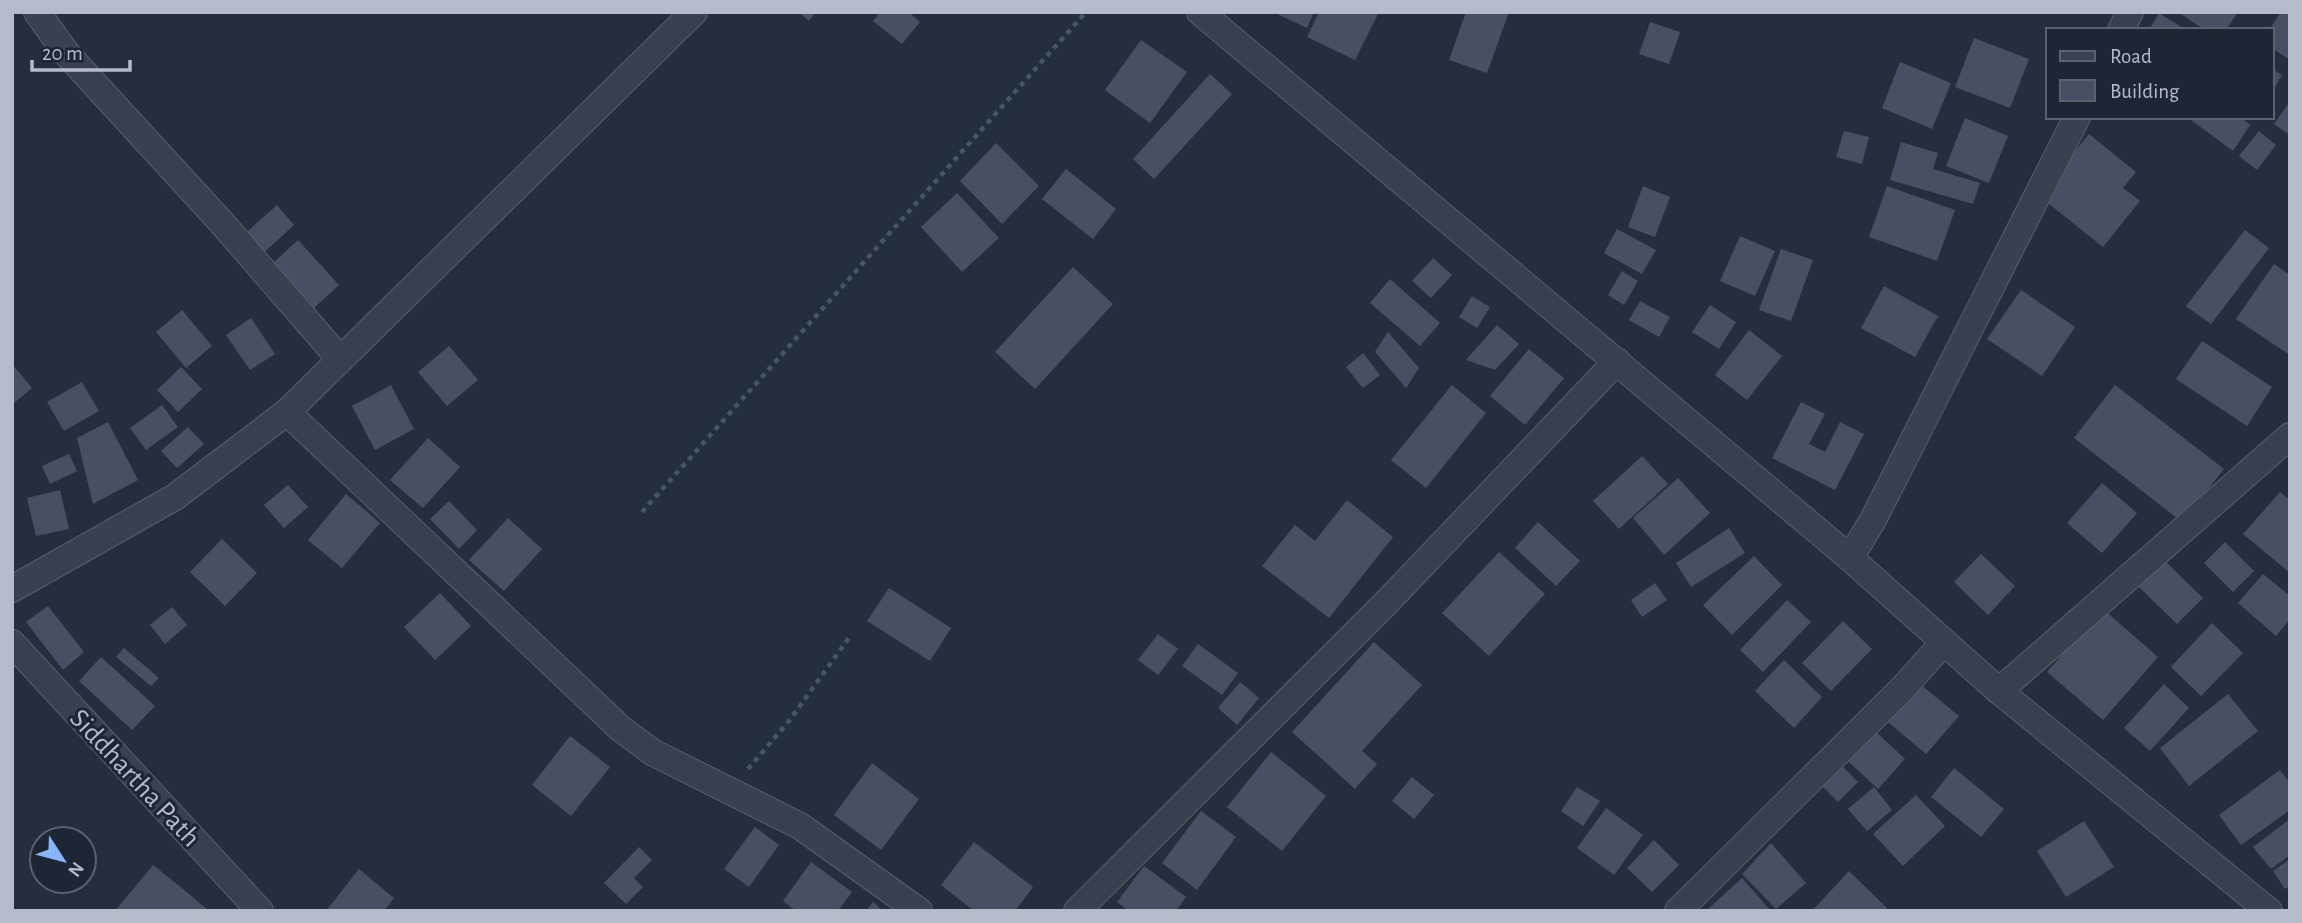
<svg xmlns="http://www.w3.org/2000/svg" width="2302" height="923" font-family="'Alegreya Sans',sans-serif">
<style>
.building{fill:#455162}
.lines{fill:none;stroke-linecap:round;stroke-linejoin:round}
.street-casing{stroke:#565f6c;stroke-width:28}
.path{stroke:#44595c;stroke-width:4.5;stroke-dasharray:5 5;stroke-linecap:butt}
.street{stroke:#38414e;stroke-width:26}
.labels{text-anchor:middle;stroke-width:6;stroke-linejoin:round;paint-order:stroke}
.street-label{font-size:28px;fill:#b4bcc9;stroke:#1d2633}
</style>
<rect width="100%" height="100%" fill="#242f3e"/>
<!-- building -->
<g class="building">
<path d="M 798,12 L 816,12 L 809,21 Z"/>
<path d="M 880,12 L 909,12 L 920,22 L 902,44 L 873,21 Z"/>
<path d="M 1273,12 L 1314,12 L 1307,28 Z"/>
<path d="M 1319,12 L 1379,12 L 1355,60 L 1307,37 Z"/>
<path d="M 1466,12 L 1509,12 L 1487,73 L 1449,60 Z"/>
<path d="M 2178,12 L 2238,12 L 2226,30 L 2205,30 Z"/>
<path d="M 2281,12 L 2290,12 L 2290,60 L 2272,48 L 2272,30 L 2269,30 Z"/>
<path d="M 2159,13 L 2186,30 L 2149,30 Z"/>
<path d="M 1650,22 L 1680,32 L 1669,64 L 1639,54 Z"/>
<path d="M 1974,38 L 2029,59 L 2010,108 L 1955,87 Z"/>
<path d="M 1141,40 L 1187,72 L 1150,123 L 1105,90 Z"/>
<path d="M 1900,62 L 1951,83 L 1932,129 L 1882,108 Z"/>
<path d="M 2272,69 L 2282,75 L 2272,92 Z"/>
<path d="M 1210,74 L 1232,94 L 1154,179 L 1133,159 Z"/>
<path d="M 2290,101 L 2290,135 L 2274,124 Z"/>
<path d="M 2187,117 L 2241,117 L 2250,125 L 2233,151 Z"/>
<path d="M 1965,118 L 2008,136 L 1989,183 L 1946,166 Z"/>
<path d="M 1844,131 L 1869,137 L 1862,164 L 1836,157 Z"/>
<path d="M 2259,131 L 2276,145 L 2257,170 L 2239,156 Z"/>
<path d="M 2089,134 L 2136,172 L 2123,188 L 2140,201 L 2103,247 L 2039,196 Z"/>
<path d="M 1901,142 L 1938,153 L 1933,169 L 1980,183 L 1973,204 L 1890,180 Z"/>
<path d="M 996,143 L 1039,186 L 1002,224 L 960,181 Z"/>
<path d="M 1066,169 L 1116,209 L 1093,239 L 1042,199 Z"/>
<path d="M 1643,186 L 1670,197 L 1655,237 L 1628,227 Z"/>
<path d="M 1887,186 L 1955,210 L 1937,261 L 1869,237 Z"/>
<path d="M 957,193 L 999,238 L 962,272 L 921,227 Z"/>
<path d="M 277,205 L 294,225 L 257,259 L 239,239 Z"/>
<path d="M 1617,229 L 1656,250 L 1642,274 L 1604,253 Z"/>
<path d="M 2245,230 L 2269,248 L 2211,324 L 2186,306 Z"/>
<path d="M 1740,236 L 1775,251 L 1755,296 L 1720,281 Z"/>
<path d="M 298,240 L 339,285 L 314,308 L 273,263 Z"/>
<path d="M 1781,249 L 1813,260 L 1791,321 L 1759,310 Z"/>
<path d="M 1433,258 L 1452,275 L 1431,298 L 1412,281 Z"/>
<path d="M 2274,264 L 2290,275 L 2290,355 L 2236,319 Z"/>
<path d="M 1073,267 L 1113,304 L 1035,389 L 995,352 Z"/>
<path d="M 1622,271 L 1638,281 L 1624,305 L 1608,295 Z"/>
<path d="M 1390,279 L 1440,323 L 1420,346 L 1370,303 Z"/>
<path d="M 1884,286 L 1938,316 L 1915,357 L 1861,328 Z"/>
<path d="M 2021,290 L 2075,327 L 2042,376 L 1987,339 Z"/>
<path d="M 1472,296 L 1490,307 L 1477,328 L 1459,317 Z"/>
<path d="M 1640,301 L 1670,317 L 1659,337 L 1629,320 Z"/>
<path d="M 1710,305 L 1736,322 L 1719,349 L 1692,332 Z"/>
<path d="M 182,310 L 212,346 L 186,368 L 156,332 Z"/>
<path d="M 251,318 L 275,354 L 250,370 L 226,335 Z"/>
<path d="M 1497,325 L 1519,344 L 1495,370 L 1466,360 Z"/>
<path d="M 1749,330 L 1782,356 L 1747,400 L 1715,375 Z"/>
<path d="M 1388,332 L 1419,368 L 1406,388 L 1375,352 Z"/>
<path d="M 2202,341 L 2272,387 L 2247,426 L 2176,379 Z"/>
<path d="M 449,346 L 478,380 L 447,406 L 418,372 Z"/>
<path d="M 1529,349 L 1564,378 L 1525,425 L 1490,396 Z"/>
<path d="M 1363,353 L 1380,375 L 1363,388 L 1346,367 Z"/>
<path d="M 12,364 L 32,388 L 12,405 Z"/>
<path d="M 181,367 L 202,389 L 178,412 L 157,390 Z"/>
<path d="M 82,382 L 99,411 L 64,431 L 47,402 Z"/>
<path d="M 391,385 L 414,429 L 375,450 L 352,406 Z"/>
<path d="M 1452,385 L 1486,413 L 1426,488 L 1391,460 Z"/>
<path d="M 2115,385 L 2224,469 L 2182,522 L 2074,438 Z"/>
<path d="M 1801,402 L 1825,414 L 1809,444 L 1825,452 L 1840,422 L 1864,434 L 1835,490 L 1772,458 Z"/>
<path d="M 162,405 L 178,427 L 146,450 L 130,428 Z"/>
<path d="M 108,422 L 138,480 L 93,504 L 77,438 Z"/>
<path d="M 188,427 L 204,444 L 177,468 L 161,451 Z"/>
<path d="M 428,438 L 460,467 L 423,508 L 390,480 Z"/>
<path d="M 69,454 L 77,471 L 50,484 L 42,466 Z"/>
<path d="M 1642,456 L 1668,484 L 1619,529 L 1593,501 Z"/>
<path d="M 1678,478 L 1710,513 L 1664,555 L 1633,518 Z"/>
<path d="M 2102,483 L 2137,513 L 2102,553 L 2067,523 Z"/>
<path d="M 288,485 L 308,507 L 284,528 L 264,505 Z"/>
<path d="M 60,490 L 69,529 L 36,536 L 27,498 Z"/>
<path d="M 2280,492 L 2290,500 L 2290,573 L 2243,534 Z"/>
<path d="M 346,494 L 380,523 L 342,568 L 308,540 Z"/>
<path d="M 1347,500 L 1393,537 L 1329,618 L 1262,566 L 1295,525 L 1315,541 Z"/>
<path d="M 449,501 L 477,530 L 459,549 L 430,519 Z"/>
<path d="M 508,518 L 542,549 L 504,591 L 469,560 Z"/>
<path d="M 1538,522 L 1580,561 L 1556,586 L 1515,548 Z"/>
<path d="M 1729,528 L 1745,553 L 1691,587 L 1676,563 Z"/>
<path d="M 222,539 L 257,573 L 225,606 L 190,572 Z"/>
<path d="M 2225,542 L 2254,571 L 2233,592 L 2204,563 Z"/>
<path d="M 1499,552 L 1545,594 L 1489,656 L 1442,613 Z"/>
<path d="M 1981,554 L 2015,586 L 1988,615 L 1954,582 Z"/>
<path d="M 1754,556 L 1782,585 L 1732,635 L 1703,605 Z"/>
<path d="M 2164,560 L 2203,598 L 2177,624 L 2138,586 Z"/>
<path d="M 2263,574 L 2290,596 L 2290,619 L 2276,636 L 2238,603 Z"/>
<path d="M 1655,583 L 1667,600 L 1642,617 L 1631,600 Z"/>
<path d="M 889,588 L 951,628 L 930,661 L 867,621 Z"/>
<path d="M 440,593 L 471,626 L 435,660 L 404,627 Z"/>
<path d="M 1787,600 L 1811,622 L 1763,672 L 1740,650 Z"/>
<path d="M 48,606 L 84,652 L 63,670 L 26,622 Z"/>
<path d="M 172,607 L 187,625 L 165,644 L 150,625 Z"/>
<path d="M 2102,608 L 2158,657 L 2103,720 L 2047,672 Z"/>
<path d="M 1843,621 L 1872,649 L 1831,691 L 1802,663 Z"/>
<path d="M 2212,623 L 2243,653 L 2201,696 L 2171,667 Z"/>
<path d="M 1158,634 L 1178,649 L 1158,675 L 1138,660 Z"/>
<path d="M 1374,642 L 1422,685 L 1362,751 L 1377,764 L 1355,789 L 1292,732 Z"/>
<path d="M 1198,644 L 1238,673 L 1222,695 L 1182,666 Z"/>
<path d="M 124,648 L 159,678 L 151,686 L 116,657 Z"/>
<path d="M 101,657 L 155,706 L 132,730 L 79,681 Z"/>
<path d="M 1784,660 L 1822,697 L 1794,728 L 1755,691 Z"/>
<path d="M 1915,680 L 1959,716 L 1926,754 L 1883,718 Z"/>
<path d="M 1240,682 L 1259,698 L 1237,725 L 1218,708 Z"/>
<path d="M 2164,684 L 2189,708 L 2150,751 L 2124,728 Z"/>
<path d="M 2228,694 L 2258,731 L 2189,786 L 2160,748 Z"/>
<path d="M 1875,731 L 1905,759 L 1878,789 L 1848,761 Z"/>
<path d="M 570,736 L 610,767 L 571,816 L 532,785 Z"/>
<path d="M 1271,752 L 1326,796 L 1282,851 L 1227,807 Z"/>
<path d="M 1837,761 L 1858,782 L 1838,802 L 1817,781 Z"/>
<path d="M 872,763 L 919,799 L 881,850 L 834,815 Z"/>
<path d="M 1954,768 L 2004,809 L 1981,837 L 1931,797 Z"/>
<path d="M 2280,770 L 2290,783 L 2290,810 L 2241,845 L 2219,815 Z"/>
<path d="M 1412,777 L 1434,795 L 1414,819 L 1392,801 Z"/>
<path d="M 1577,787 L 1600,801 L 1583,826 L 1561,811 Z"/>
<path d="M 1874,787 L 1892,810 L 1867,831 L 1848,809 Z"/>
<path d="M 1916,795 L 1945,826 L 1903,866 L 1873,834 Z"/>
<path d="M 1606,808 L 1643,835 L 1614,875 L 1577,848 Z"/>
<path d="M 1201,811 L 1236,837 L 1197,890 L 1162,863 Z"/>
<path d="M 2290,819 L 2290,855 L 2271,869 L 2253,847 Z"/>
<path d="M 2084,821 L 2114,867 L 2066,897 L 2037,851 Z"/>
<path d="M 755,827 L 779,845 L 749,887 L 724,869 Z"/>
<path d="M 1654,840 L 1679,865 L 1652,892 L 1627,868 Z"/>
<path d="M 974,842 L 1033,887 L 1015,911 L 974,911 L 941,885 Z"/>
<path d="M 1771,843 L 1806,883 L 1776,909 L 1742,874 Z"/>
<path d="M 639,847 L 652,860 L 634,878 L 643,887 L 626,904 L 604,883 Z"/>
<path d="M 2290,859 L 2290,886 L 2285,889 L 2273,871 Z"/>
<path d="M 811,862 L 852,892 L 838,911 L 796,911 L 783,901 Z"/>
<path d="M 153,865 L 188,893 L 209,911 L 115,911 Z"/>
<path d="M 1144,866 L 1186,897 L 1176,911 L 1129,911 L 1117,902 Z"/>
<path d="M 359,869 L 394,898 L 384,911 L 326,911 Z"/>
<path d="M 1849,871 L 1887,908 L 1884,911 L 1812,911 Z"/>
<path d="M 1742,878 L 1771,911 L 1706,911 Z"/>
<path d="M 873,902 L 883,911 L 866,911 Z"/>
</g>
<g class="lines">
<!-- street casing -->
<g class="street-casing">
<g id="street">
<path d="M 37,12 L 67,54 L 222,223 L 340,359"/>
<path d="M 1200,12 L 1850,558 L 1999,691 L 2269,911"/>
<path d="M 2121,30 L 2130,12"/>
<path d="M 287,412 L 620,728 L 652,752 L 800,826 L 919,911"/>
<path d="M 1850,558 L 1873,520 L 2077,117"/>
<path d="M 12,589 L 175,497 L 287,412 L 694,12"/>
<path d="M 12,643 L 260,911"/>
<path d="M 1999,691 L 2290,436"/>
<path d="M 1077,911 L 1384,605 L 1617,361"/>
<path d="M 1678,911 L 1903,688 L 1944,642"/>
</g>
</g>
<!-- path -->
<g class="path">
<path d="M 642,512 L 1086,12"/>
<path d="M 748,769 L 789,721 L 851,635"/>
</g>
<!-- street -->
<use href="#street" class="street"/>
</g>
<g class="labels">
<!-- street labels -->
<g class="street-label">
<text transform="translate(136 777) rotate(47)" y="10">Siddhartha Path</text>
</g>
</g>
<!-- border -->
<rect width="2302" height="923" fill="none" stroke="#b4bcc9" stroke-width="28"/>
<!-- legend -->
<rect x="2046" y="28" width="228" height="91" fill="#1d2633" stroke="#59626f" stroke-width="2"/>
<rect x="2060" y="51" width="35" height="10" fill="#38414e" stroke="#59626f" stroke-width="2"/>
<text x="2110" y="63" font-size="21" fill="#b4bcc9">Road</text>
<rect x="2060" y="80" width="35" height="21" fill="#455162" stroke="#59626f" stroke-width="2"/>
<text x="2110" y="98" font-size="21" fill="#b4bcc9">Building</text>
<!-- north arrow -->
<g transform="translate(63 860) rotate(126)"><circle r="33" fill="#1d2633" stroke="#59626f" stroke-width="2"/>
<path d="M0-5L12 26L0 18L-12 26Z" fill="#8ab4f8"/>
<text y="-10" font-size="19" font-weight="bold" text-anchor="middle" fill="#b4bcc9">N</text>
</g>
<!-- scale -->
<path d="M32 60v10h98v-10" fill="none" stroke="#b4bcc9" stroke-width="3.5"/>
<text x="42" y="60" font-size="21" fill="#b4bcc9" stroke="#1d2633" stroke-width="5" paint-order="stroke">20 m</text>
</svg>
